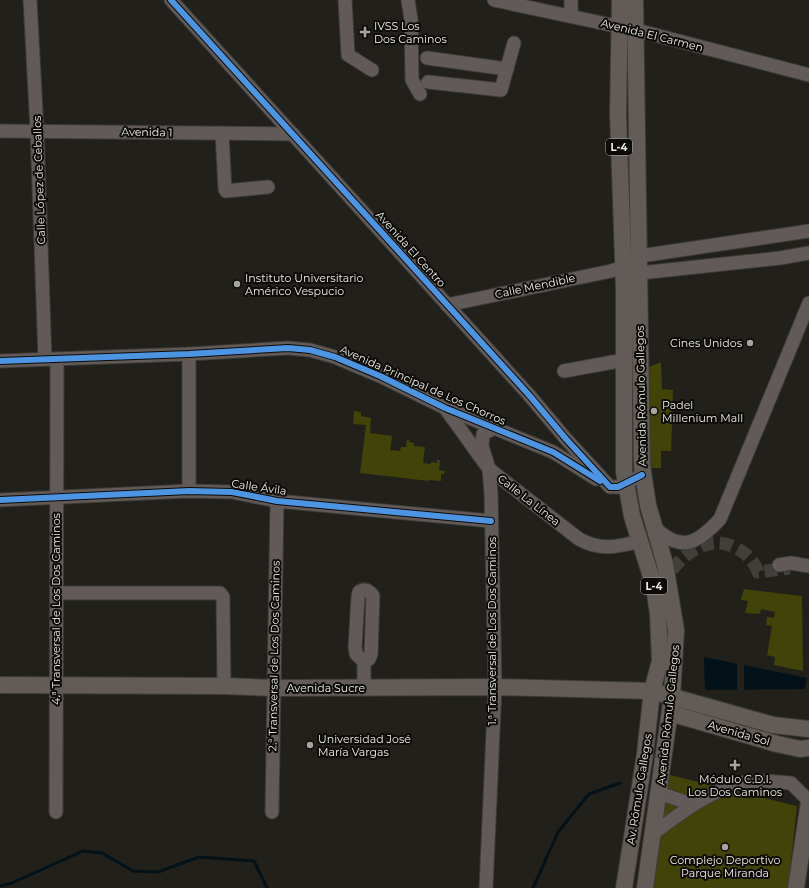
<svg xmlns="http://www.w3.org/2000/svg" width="809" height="888" font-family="Montserrat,sans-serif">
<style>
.green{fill:#424309}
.water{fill:#031118}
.pier{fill:#21201b}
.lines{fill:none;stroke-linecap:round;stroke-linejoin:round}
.stream{stroke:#031118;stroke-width:3}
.minor-tunnel{stroke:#403f3a;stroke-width:13;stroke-dasharray:13 6;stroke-linecap:butt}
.minor-casing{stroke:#3d3c38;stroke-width:15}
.major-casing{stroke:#3d3c38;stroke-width:18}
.minor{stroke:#625a58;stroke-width:13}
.major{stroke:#635b57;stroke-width:16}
.cycleway-casing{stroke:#0c0b07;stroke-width:8}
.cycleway{stroke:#4d94e3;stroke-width:6}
.poi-dot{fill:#a7a5a0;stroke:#0c0b07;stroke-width:1.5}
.labels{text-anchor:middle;stroke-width:4;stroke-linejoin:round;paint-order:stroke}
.shield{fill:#0c0b07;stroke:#aba9a4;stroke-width:1}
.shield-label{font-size:10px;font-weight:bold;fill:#efede7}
.poi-label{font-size:11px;fill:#efede7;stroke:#0c0b07;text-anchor:start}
.street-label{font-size:11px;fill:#efede7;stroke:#0c0b07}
</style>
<rect width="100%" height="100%" fill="#21201b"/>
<!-- green -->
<g class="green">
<path d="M 661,362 L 662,389 L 673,390 L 672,418 L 661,418 L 661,423 L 672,423 L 671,451 L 661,451 L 661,468 L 649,468 L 647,368 Z"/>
<path d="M 354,411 L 361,412 L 361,416 L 371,418 L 370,433 L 392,436 L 390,450 L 400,451 L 401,447 L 406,447 L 407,440 L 409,440 L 409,442 L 414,443 L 414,446 L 425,447 L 423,463 L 431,464 L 431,462 L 437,463 L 437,460 L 440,460 L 439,470 L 445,471 L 444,474 L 441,474 L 441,481 L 429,480 L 429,481 L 360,473 L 366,425 L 353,424 Z"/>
<path d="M 744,589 L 802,596 L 803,671 L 774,665 L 775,657 L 767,655 L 772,626 L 766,625 L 767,617 L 774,618 L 775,612 L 761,609 L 760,614 L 745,613 L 748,601 L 741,600 Z"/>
<path d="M 666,774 L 797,806 L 788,888 L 652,888 Z"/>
</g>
<!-- water -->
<path class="water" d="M 704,657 L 807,678 L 805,689 L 705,690 Z"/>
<!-- pier -->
<path class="pier" d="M 737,661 L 744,663 L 744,692 L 737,692 Z"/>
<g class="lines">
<!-- stream -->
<g class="stream">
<path d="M 0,886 L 12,883 L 83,851 L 102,853 L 133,871 L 158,872 L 199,857 L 254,861 L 267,888"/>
<path d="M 533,888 L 558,832 L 589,794 L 620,783"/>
</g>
<!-- minor-tunnel -->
<path class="minor-tunnel" d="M 672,570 C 688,549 713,534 738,549 C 748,555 754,561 758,572 L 790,568"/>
<!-- minor casing -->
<g class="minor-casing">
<g id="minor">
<path d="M 30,0 L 37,130 L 45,359"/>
<path d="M 171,0 L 529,395 L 566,439 L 610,487 L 618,487 L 642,475"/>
<path d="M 345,0 L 348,55 L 372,70"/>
<path d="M 408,0 L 411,20 L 412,80 L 420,94"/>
<path d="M 494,0 L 644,32 L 809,75"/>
<path d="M 571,0 L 571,16"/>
<path d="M 427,58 L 507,69"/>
<path d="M 428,82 L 501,90 L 514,43"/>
<path d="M 0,131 L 293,134"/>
<path d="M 222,133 L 225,189 L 226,191 L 268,187"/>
<path d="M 630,270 L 640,273 L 780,258 L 809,253"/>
<path d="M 447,305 L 611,271 L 623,267 L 640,256 L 809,231"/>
<path d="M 189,354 L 189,491"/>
<path d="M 0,361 L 189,354 L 288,348 L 310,350 L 335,357 L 380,376 L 445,408 L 553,452 L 596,479"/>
<path d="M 564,371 L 624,360"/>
<path d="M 445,408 L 489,469 L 579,539 C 600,551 618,547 640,541"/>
<path d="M 0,500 L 189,491 L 232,492 L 277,501 L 491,521"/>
<path d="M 654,527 C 681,553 697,544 720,519 L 809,303"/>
<path d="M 779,565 L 791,563 L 809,566"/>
<path d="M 57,593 L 220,593 L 223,597 L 224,686"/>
<path d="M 364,688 L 364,662 L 369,659 L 371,654 L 373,596 C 369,590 364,588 359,592 L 358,597 L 355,647 L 356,654 L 364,662"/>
<path d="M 659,793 L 694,805"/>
<path d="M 56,812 L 57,359"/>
<path d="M 272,812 L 277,501"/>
<path d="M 653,834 C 679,814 709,791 742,783 C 757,779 775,782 791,783 L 809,801"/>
<path d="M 486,888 L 495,687 L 491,494 L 489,469 L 482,446 L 483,434 L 494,428"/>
</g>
</g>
<!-- major casing -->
<g class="major-casing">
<g id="major">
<path d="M 620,0 L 618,114 L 624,287 L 624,472 L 632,516 L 654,586 L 658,614 L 660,661 L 652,691 L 645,754 L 624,888"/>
<path d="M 635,0 L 642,466 L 648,505 L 665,564 L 676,630 L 672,696 L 645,888"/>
<path d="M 0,685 L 224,686 L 274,688 L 495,687 L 652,691 L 773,725 L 809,729"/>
<path d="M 670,713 L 777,744 L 800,749 L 809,748"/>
<path d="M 796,888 L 809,802"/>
</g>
</g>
<!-- minor -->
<use href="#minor" class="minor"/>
<!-- major -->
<use href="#major" class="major"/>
<!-- cycleway casing -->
<g class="cycleway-casing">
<g id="cycleway">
<path d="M 171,0 L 529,395 L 566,439 L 610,487 L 618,487 L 642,475"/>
<path d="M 0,361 L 189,354 L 288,348 L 310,350 L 335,357 L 380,376 L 445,408 L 553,452 L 600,481"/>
<path d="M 0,500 L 189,491 L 232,492 L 277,501 L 491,521"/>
</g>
</g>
<!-- cycleway -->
<use href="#cycleway" class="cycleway"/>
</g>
<!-- markers -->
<g class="poi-dot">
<path d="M363 26h4v4h4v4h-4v4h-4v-4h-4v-4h4z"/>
<circle cx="237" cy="284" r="4"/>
<circle cx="750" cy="343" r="4"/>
<circle cx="654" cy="411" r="4"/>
<circle cx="310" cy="745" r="4"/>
<path d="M733 759h4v4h4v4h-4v4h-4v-4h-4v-4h4z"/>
<circle cx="725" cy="847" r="4"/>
</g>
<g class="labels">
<!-- shield labels -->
<g class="shield">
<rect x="606" y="139" width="26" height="16" rx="3"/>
<rect x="641" y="578" width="26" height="16" rx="3"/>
</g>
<g class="shield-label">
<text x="619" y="151">L-4</text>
<text x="654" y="590">L-4</text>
</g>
<!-- poi labels -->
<g class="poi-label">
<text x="374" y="30">IVSS Los<tspan x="374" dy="13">Dos Caminos</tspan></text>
<text x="245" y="282">Instituto Universitario<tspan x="245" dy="13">Américo Vespucio</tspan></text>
<text x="742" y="347" text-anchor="end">Cines Unidos</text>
<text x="662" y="409">Padel<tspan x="662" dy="13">Millenium Mall</tspan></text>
<text x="318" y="743">Universidad José<tspan x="318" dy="13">María Vargas</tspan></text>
<text x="735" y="783" text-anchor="middle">Módulo C.D.I.<tspan x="735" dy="13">Los Dos Caminos</tspan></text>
<text x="725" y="864" text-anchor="middle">Complejo Deportivo<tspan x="725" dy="13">Parque Miranda</tspan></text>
</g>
<!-- street labels -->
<g class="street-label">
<text transform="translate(652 35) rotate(14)" y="4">Avenida El Carmen</text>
<text transform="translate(147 132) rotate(1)" y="4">Avenida 1</text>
<text transform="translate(39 180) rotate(-92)" y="4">Calle López de Ceballos</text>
<text transform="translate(411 249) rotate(48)" y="4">Avenida El Centro</text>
<text transform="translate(535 286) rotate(-12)" y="4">Calle Mendible</text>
<text transform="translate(423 385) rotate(24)" y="4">Avenida Principal de Los Chorros</text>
<text transform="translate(641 396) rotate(-91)" y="4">Avenida Rómulo Gallegos</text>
<text transform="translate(259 487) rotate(8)" y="4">Calle Ávila</text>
<text transform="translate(529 500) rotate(38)" y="4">Calle La Línea</text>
<text transform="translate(56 609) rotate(-90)" y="4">4.ª Transversal de Los Dos Caminos</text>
<text transform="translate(492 631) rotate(-90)" y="4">1.ª Transversal de Los Dos Caminos</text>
<text transform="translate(274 656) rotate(-89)" y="4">2.ª Transversal de Los Dos Caminos</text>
<text x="326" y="692">Avenida Sucre</text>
<text transform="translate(668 715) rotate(-84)" y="4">Avenida Rómulo Gallegos</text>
<text transform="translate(739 733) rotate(16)" y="4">Avenida Sol</text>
<text transform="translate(639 789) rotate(-81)" y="4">Av. Rómulo Gallegos</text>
</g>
</g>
</svg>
